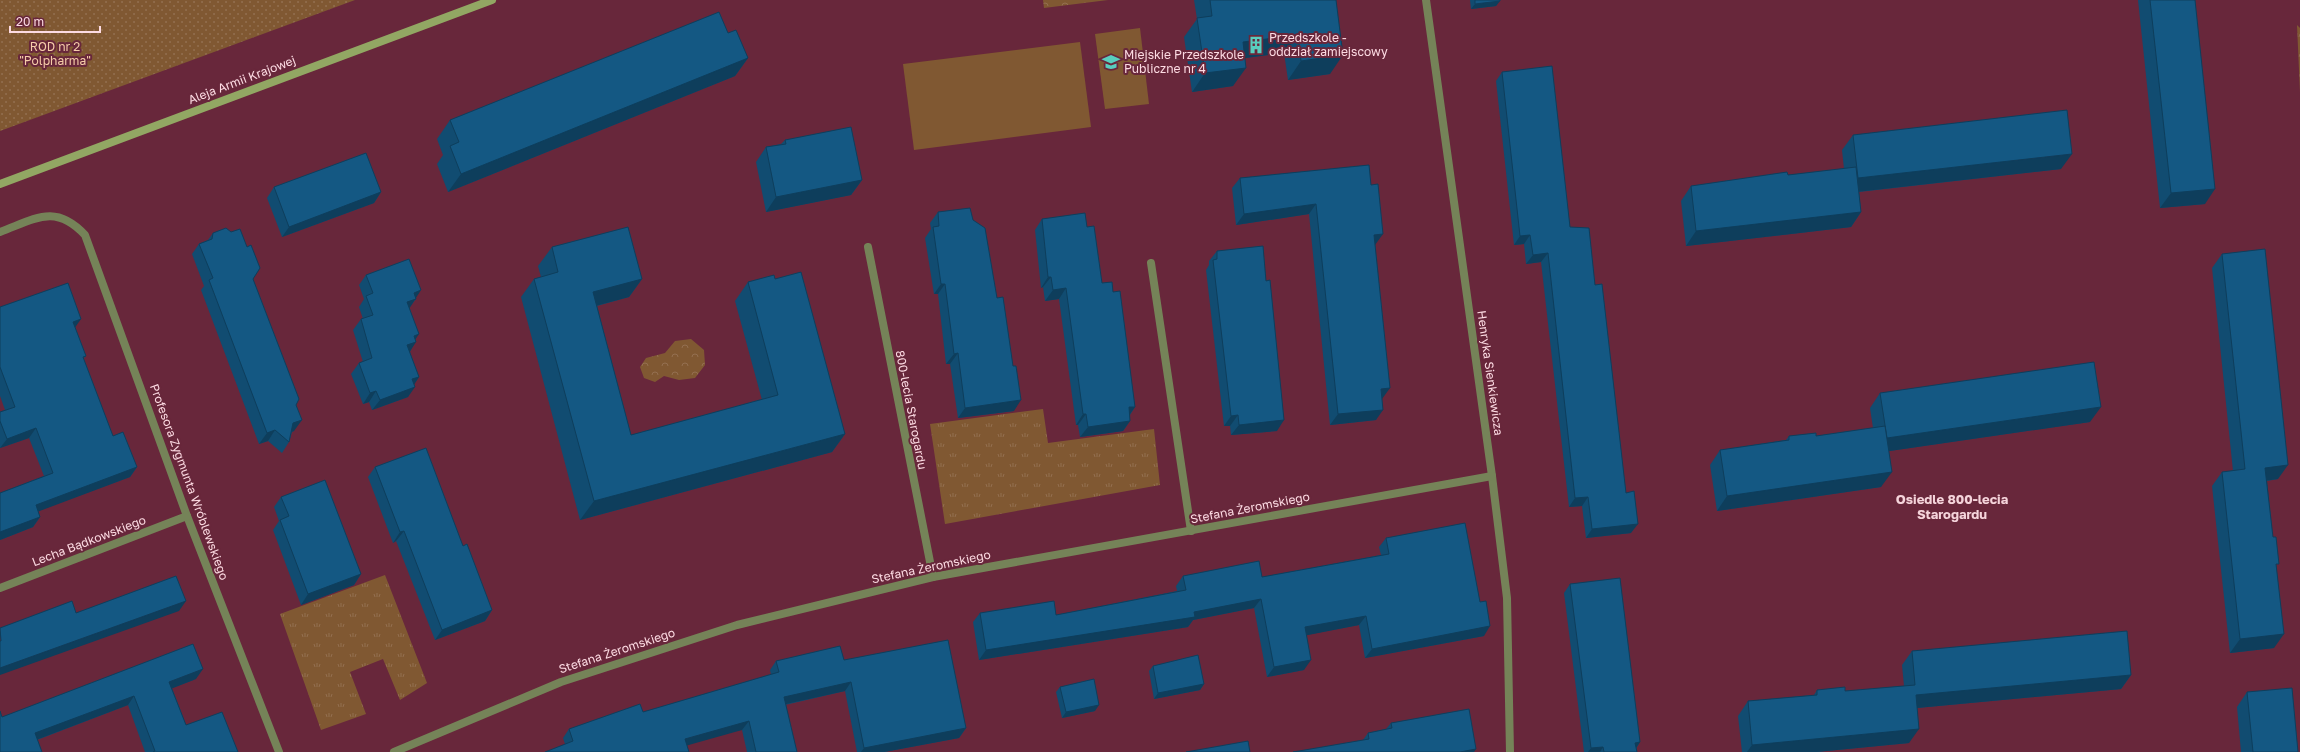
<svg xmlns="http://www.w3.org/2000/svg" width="2300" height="752" font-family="'Golos Text',sans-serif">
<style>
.grass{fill:url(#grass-tufts)}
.park{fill:url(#park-crowns)}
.garden{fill:url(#garden-dots)}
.pitch{fill:#805832}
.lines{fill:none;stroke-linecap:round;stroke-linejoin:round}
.street{stroke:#758358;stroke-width:8}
.secondary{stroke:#92a763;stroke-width:8}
.wall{fill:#114c71}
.shaded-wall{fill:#0e3e5c}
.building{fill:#145883;stroke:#0e3e5c}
.labels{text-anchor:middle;stroke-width:4;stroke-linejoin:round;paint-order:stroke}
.poi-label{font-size:12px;fill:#fddbe3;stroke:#68273b;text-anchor:start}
.park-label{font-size:12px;fill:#f6cda9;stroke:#68273b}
.street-label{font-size:12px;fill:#fddbe3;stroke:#68273b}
.neighbourhood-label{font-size:13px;font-weight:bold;fill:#f5d4db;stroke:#68273b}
</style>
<defs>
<pattern id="grass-tufts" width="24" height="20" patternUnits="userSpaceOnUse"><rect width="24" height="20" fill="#805832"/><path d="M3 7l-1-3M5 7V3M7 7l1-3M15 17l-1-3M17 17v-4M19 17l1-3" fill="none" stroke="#936f50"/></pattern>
<pattern id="park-crowns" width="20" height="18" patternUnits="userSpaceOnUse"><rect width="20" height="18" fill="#805832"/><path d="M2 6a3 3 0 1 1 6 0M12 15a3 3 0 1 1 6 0" fill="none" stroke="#936f50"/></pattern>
<pattern id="garden-dots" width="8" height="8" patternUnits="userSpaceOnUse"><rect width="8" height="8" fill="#805832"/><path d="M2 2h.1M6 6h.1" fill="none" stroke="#936f50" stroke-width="1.8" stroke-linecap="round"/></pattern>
</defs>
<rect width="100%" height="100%" fill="#68273b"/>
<!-- grass -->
<g class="grass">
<path d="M 2297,25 L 2300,28 L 2300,92 Z"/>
<path d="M 1043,409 L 1048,443 L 1154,429 L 1160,485 L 945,524 L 930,424 Z"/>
<path d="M 385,575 L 427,683 L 400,700 L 383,659 L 350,672 L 366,714 L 321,730 L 280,614 Z"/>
</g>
<!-- park -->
<g class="park">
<path d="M 1043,0 L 1108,0 L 1044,8 Z"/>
<path d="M 691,339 L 704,350 L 705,365 L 695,378 L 679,380 L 664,376 L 655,382 L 644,378 L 640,367 L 646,358 L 665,353 L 675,341 Z"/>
</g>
<!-- garden -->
<path class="garden" d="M 0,0 L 355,0 L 0,131 Z"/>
<!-- pitch -->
<g class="pitch">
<path d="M 1140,28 L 1149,104 L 1105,109 L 1095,34 Z"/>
<path d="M 1080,42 L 1091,127 L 914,150 L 903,64 Z"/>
</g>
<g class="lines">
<!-- street -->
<g class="street">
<path d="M 1426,0 L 1492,476 L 1507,598 L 1510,752"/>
<path d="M 0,232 C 35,219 55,203 85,235 L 187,516 L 279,752"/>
<path d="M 868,247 L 933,577"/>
<path d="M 1151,263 L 1191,531"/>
<path d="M 0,588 L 187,516"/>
<path d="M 394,752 L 561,682 L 737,625 L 933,577 L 1492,476"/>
</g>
<!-- secondary -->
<path class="secondary" d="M 0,184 L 492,0"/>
</g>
<!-- wall -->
<g class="wall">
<path d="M 1194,0 L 1336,0 L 1330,74 L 1288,80 L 1284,53 L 1245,58 L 1233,86 L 1192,92 L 1184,37 L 1197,19 Z"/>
<path d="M 1470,0 L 1500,0 L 1496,6 L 1471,9 Z"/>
<path d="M 2138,0 L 2195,0 L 2205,204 L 2160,208 Z"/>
<path d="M 728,33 L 748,58 L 735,76 L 448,192 L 437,164 L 443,155 L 437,139 L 450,120 Z"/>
<path d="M 1502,72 L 1595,285 L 1631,533 L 1586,538 L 1582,506 L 1569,507 L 1541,262 L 1526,264 L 1524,244 L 1514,245 L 1496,81 Z"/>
<path d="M 1853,135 L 2061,169 L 1859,192 L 1861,212 L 1851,227 L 1686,246 L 1681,201 L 1691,186 L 1788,175 L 1844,169 L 1842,150 Z"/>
<path d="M 785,140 L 862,180 L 851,195 L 766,212 L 756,162 L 766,147 L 781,144 Z"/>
<path d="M 1369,165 L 1375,245 L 1382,399 L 1376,420 L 1330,425 L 1309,214 L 1236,225 L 1232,188 L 1240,178 Z"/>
<path d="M 274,187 L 381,192 L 374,203 L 282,237 L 267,198 Z"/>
<path d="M 938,212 L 973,220 L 1014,411 L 958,418 L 950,364 L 946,364 L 938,294 L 934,294 L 925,238 L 931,229 L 930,223 Z"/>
<path d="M 1042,219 L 1087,227 L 1102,283 L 1113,292 L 1135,407 L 1130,415 L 1130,421 L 1123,431 L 1080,437 L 1078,425 L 1076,425 L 1059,299 L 1045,301 L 1043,287 L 1041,288 L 1035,230 Z"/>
<path d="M 213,233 L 253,279 L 296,405 L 294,431 L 292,432 L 289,442 L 282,453 L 268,441 L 259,444 L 201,290 L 204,286 L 192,254 L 199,244 L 208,240 Z"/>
<path d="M 552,247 L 642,279 L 629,297 L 597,306 L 631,435 L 762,400 L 735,301 L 748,282 L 775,279 L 845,434 L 832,452 L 580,520 L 521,297 L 534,279 L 541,277 L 538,266 Z"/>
<path d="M 1217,251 L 1277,431 L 1231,435 L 1230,426 L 1224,426 L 1206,270 L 1209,265 L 1209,261 Z"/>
<path d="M 2222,254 L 2278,479 L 2267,481 L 2276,568 L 2274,648 L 2230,653 L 2212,486 L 2222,472 L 2233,471 L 2212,268 Z"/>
<path d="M 366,275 L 416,298 L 416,299 L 409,308 L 415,339 L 410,352 L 419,377 L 414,384 L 408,397 L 372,410 L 369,402 L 363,404 L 351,374 L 359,363 L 363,362 L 353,330 L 361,319 L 363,319 L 359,307 L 364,299 L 359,285 Z"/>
<path d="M 0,307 L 75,327 L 86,356 L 83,359 L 113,436 L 137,467 L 130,477 L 38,511 L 40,517 L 33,527 L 0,540 L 0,493 L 44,476 L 29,438 L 0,448 L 0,412 L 5,410 L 0,396 Z"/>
<path d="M 1880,393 L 2090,422 L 1889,451 L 1881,487 L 1717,511 L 1710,465 L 1720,450 L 1786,440 L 1789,436 L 1816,436 L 1873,428 L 1870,408 Z"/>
<path d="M 375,467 L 463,546 L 492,610 L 485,621 L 435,640 L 396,541 L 393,543 L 368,477 Z"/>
<path d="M 281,497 L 361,574 L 354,585 L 301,605 L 273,530 L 279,521 L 274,507 Z"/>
<path d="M 1386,538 L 1484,636 L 1365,658 L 1359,625 L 1306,635 L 1304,670 L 1267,677 L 1254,608 L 1193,620 L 1188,627 L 979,660 L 973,622 L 980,613 L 1056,615 L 1177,591 L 1176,586 L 1183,576 L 1262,577 L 1381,555 L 1379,547 Z"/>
<path d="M 1570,584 L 1640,742 L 1636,749 L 1637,752 L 1584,752 L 1564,593 Z"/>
<path d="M 1912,651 L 2131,675 L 2121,689 L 1917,708 L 1909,743 L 1816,752 L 1742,752 L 1738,716 L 1748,701 L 1814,695 L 1817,690 L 1845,691 L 1904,686 L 1902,665 Z"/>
<path d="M 844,660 L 966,728 L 959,738 L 884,752 L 857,752 L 845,691 L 785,705 L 797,752 L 747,752 L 742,730 L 565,744 L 563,738 L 569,729 L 643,712 L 771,675 L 770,670 L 776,661 Z"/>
<path d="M 1153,666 L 1204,684 L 1200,690 L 1154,699 L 1149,671 Z"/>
<path d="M 196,679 L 172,688 L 186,725 L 238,752 L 145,752 L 128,705 L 37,740 L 2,717 Z"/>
<path d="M 1060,687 L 1095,711 L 1062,718 L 1056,692 Z"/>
<path d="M 2247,692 L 2298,752 L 2241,752 L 2237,707 Z"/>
<path d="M 1391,723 L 1474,752 L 1363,740 L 1368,733 L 1386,729 Z"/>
</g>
<!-- shaded-wall -->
<g class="shaded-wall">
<path d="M 1500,1 L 1496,6 L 1471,9 L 1475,4 Z"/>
<path d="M 1298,35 L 1284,53 L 1230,60 L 1243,42 Z"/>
<path d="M 1343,55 L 1330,74 L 1288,80 L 1301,61 Z"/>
<path d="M 748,58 L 735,76 L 448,192 L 461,174 Z"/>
<path d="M 1246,68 L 1233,86 L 1192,92 L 1205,73 Z"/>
<path d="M 2072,154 L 2061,169 L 1847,193 L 1858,178 Z"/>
<path d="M 862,180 L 851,195 L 766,212 L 776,197 Z"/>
<path d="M 2215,189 L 2205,204 L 2160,208 L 2171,193 Z"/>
<path d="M 381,192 L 374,203 L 282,237 L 289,227 Z"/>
<path d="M 1316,204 L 1309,214 L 1236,225 L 1244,214 Z"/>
<path d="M 1861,212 L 1851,227 L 1686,246 L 1696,231 Z"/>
<path d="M 1383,234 L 1375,245 L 1374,235 Z"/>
<path d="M 1530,235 L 1524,244 L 1514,245 L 1520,236 Z"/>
<path d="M 1548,253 L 1541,262 L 1526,264 L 1533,255 Z"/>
<path d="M 1048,277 L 1051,277 L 1043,287 L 1041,288 Z"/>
<path d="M 642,279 L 629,297 L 580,310 L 593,292 Z"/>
<path d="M 941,284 L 945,284 L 938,294 L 934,294 Z"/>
<path d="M 1066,288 L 1059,299 L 1045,301 L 1053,290 Z"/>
<path d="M 421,290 L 409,309 L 400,312 L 414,293 Z"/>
<path d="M 81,319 L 74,329 L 73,322 Z"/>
<path d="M 419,334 L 413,343 L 416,342 L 409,353 L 400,356 L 414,336 Z"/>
<path d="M 958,353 L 950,364 L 946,364 L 954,354 Z"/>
<path d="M 419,377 L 412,388 L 412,379 Z"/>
<path d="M 415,387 L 408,397 L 372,410 L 380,400 Z"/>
<path d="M 1390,388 L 1382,399 L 1381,389 Z"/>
<path d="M 376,391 L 369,402 L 363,404 L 370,393 Z"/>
<path d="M 1021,400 L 1014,411 L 958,418 L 965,408 Z"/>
<path d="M 1129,407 L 1135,407 L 1128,417 Z"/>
<path d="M 2101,407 L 2090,422 L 1876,453 L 1887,438 Z"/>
<path d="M 1383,410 L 1376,420 L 1330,425 L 1338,414 Z"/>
<path d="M 1083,414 L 1086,414 L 1078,425 L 1076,425 Z"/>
<path d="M 1238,415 L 1230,426 L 1224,426 L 1231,416 Z"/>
<path d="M 302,420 L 294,431 L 286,434 L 293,423 Z"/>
<path d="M 1284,420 L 1277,431 L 1231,435 L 1239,425 Z"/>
<path d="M 1130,421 L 1123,431 L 1080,437 L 1088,427 Z"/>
<path d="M 36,428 L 29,438 L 0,448 L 7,439 Z"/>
<path d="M 275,430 L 268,441 L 259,444 L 267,433 Z"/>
<path d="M 845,434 L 832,452 L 580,520 L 594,501 Z"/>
<path d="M 2288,465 L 2278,479 L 2255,482 L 2265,468 Z"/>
<path d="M 137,467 L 130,477 L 29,515 L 36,505 Z"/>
<path d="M 1892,472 L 1881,487 L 1717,511 L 1727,496 Z"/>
<path d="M 1588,497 L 1582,506 L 1569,507 L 1575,498 Z"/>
<path d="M 40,517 L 33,527 L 0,540 L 0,532 Z"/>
<path d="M 1638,524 L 1631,533 L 1586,538 L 1592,529 Z"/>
<path d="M 404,531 L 396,541 L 393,543 L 400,532 Z"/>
<path d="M 361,574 L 354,585 L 301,605 L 308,594 Z"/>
<path d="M 1261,599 L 1254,608 L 1193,620 L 1188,627 L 979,660 L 986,650 Z"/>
<path d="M 186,601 L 179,611 L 0,675 L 0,668 Z"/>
<path d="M 492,610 L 485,621 L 435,640 L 442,630 Z"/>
<path d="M 1366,616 L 1359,625 L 1298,637 L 1305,627 Z"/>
<path d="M 1490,626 L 1484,636 L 1365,658 L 1372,649 Z"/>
<path d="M 2284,634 L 2274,648 L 2230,653 L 2240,639 Z"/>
<path d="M 1311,660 L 1304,670 L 1267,677 L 1274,667 Z"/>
<path d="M 203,669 L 196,679 L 163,692 L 169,682 Z"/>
<path d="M 2131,675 L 2121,689 L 1906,709 L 1916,695 Z"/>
<path d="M 851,682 L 845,691 L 777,706 L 784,697 Z"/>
<path d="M 1204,684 L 1200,690 L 1154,699 L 1158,693 Z"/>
<path d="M 134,696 L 128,705 L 28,743 L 35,733 Z"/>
<path d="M 1099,705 L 1095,711 L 1062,718 L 1066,712 Z"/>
<path d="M 749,721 L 742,730 L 678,748 L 685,739 Z"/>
<path d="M 966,728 L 959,738 L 884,752 L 861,752 L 864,748 Z"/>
<path d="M 1919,729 L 1909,743 L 1816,752 L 1747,752 L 1752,745 Z"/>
<path d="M 1640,742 L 1634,751 L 1635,743 Z"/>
<path d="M 1603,747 L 1600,752 L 1588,752 L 1591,748 Z"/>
<path d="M 1476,749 L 1474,752 L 1460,752 Z"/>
</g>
<!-- building -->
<g class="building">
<path d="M 1210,0 L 1336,0 L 1343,55 L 1301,61 L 1298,35 L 1243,42 L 1246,68 L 1205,73 L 1197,18 L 1212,16 Z"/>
<path d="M 1475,0 L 1500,0 L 1500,1 L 1475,4 Z"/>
<path d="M 2150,0 L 2195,0 L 2215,189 L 2171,193 Z"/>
<path d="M 719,12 L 728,33 L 736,30 L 748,58 L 461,174 L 450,146 L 459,142 L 450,120 Z"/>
<path d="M 1552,66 L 1570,227 L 1589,228 L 1595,285 L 1602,284 L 1626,493 L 1634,491 L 1638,524 L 1592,529 L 1588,497 L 1575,498 L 1548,253 L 1533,255 L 1530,235 L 1520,236 L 1502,72 Z"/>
<path d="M 2067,110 L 2072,154 L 1858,178 L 1853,135 Z"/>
<path d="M 851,127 L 862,180 L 776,197 L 766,147 L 786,144 L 785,140 Z"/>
<path d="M 366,153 L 381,192 L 289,227 L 274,187 Z"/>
<path d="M 1369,165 L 1371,185 L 1378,184 L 1383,234 L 1374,235 L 1390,388 L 1381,389 L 1383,410 L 1338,414 L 1316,204 L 1244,214 L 1240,178 Z"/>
<path d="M 1856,167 L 1861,212 L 1696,231 L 1691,186 L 1787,172 L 1788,175 Z"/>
<path d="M 970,208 L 973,220 L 985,228 L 997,298 L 1003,297 L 1013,366 L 1016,366 L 1021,400 L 965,408 L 958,353 L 954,354 L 945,284 L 941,284 L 933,227 L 939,226 L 938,212 Z"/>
<path d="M 1085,213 L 1087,227 L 1094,226 L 1102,283 L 1112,282 L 1113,292 L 1120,291 L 1135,407 L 1129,407 L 1130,421 L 1088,427 L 1086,414 L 1083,414 L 1066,288 L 1053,290 L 1051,277 L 1048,277 L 1042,219 Z"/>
<path d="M 628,227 L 642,279 L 593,292 L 631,435 L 778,395 L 748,282 L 774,275 L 775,279 L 801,272 L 845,434 L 594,501 L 534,279 L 558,272 L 552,247 Z"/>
<path d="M 226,228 L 231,232 L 240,229 L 247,247 L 251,245 L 260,268 L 253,279 L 299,399 L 296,405 L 302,420 L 293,423 L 289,442 L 275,430 L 267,433 L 209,280 L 213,278 L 199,244 L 212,239 L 213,233 Z"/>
<path d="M 1263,246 L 1266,281 L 1270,280 L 1284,420 L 1239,425 L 1238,415 L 1231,416 L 1213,260 L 1217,259 L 1217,251 Z"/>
<path d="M 2265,249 L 2288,465 L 2265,468 L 2273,537 L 2276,537 L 2279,564 L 2276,564 L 2284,634 L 2240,639 L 2222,472 L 2245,469 L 2222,254 Z"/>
<path d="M 409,259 L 421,290 L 414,293 L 416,299 L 407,302 L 419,334 L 414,336 L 416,342 L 407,345 L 419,377 L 412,379 L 415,387 L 380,400 L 376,391 L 370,393 L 359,363 L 372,358 L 361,319 L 373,315 L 366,296 L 373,293 L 366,275 Z"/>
<path d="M 68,283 L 81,319 L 73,322 L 86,356 L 83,357 L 113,436 L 123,432 L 137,467 L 36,505 L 40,517 L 0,532 L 0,493 L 53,473 L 36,428 L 7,439 L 0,421 L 0,412 L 15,407 L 0,367 L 0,307 Z"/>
<path d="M 2094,362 L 2101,407 L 1887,438 L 1880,393 Z"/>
<path d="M 1885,426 L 1892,472 L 1727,496 L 1720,450 L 1789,440 L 1789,436 L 1816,433 L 1816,436 Z"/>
<path d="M 426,448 L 463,546 L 467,544 L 492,610 L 442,630 L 404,531 L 400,532 L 375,467 Z"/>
<path d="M 325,480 L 361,574 L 308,594 L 280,520 L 289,516 L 281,497 Z"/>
<path d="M 1465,523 L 1480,602 L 1486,601 L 1490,626 L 1372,649 L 1366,616 L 1305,627 L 1311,660 L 1274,667 L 1261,599 L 1194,612 L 1195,617 L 986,650 L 980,613 L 1054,601 L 1056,615 L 1186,590 L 1183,576 L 1259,561 L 1262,577 L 1389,554 L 1386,538 Z"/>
<path d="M 176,576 L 186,601 L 0,668 L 0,641 L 1,641 L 0,628 L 72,601 L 76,613 Z"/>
<path d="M 1620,578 L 1640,742 L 1635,743 L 1637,752 L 1604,752 L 1603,747 L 1591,748 L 1570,584 Z"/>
<path d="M 2127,631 L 2131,675 L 1916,695 L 1919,729 L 1752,745 L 1748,701 L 1817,695 L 1817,690 L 1845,687 L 1845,691 L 1915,685 L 1912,651 Z"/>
<path d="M 948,640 L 966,728 L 864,748 L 851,682 L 784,697 L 797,752 L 756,752 L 749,721 L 685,739 L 689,752 L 545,752 L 573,741 L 569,729 L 640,704 L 643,712 L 779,672 L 776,661 L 840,646 L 844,660 Z"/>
<path d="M 193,644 L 203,669 L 169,682 L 186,725 L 222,712 L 238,752 L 153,752 L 155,751 L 134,696 L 35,733 L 42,752 L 0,752 L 0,711 L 2,717 Z"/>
<path d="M 1198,655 L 1204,684 L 1158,693 L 1153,666 Z"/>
<path d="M 1094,679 L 1099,705 L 1066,712 L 1060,687 Z"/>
<path d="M 2292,688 L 2298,752 L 2253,752 L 2247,692 Z"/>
<path d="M 1469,709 L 1476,749 L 1460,752 L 1293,752 L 1369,739 L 1368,733 L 1392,728 L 1391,723 Z"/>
<path d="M 1248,741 L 1250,752 L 1186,752 Z"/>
</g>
<!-- icons -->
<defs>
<g id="building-bare" transform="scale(1.38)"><path d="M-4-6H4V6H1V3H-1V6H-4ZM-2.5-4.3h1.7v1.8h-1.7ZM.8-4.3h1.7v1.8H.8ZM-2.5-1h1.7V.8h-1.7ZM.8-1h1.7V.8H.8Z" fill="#59cebe" stroke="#68273b" stroke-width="2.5" paint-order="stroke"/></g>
<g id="school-bare" transform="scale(1.38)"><path d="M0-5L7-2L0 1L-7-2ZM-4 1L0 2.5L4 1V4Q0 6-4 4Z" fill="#59cebe" stroke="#68273b" stroke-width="2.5" paint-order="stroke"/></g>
</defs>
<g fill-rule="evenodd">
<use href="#building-bare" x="1256" y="45"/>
<use href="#school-bare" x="1111" y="62"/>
</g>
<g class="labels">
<!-- poi labels -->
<g class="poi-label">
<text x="1269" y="42">Przedszkole -<tspan x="1269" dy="14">oddział zamiejscowy</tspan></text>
<text x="1124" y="59">Miejskie Przedszkole<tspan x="1124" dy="14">Publiczne nr 4</tspan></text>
</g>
<!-- park labels -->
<g class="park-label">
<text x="55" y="51">ROD nr 2<tspan x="55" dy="14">"Polpharma"</tspan></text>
</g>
<!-- street labels -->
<g class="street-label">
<text transform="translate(242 80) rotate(-21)" y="4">Aleja Armii Krajowej</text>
<text transform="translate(1490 373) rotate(82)" y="4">Henryka Sienkiewicza</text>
<text transform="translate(911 410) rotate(79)" y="4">800-lecia Starogardu</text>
<text transform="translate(189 482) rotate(70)" y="4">Profesora Zygmunta Wróblewskiego</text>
<text transform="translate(1250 508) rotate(-11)" y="4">Stefana Żeromskiego</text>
<text transform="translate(89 541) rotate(-21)" y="4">Lecha Bądkowskiego</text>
<text transform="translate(931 567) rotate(-12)" y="4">Stefana Żeromskiego</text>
<text transform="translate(617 651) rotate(-18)" y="4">Stefana Żeromskiego</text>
</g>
<!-- neighbourhood labels -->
<g class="neighbourhood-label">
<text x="1952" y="504">Osiedle 800-lecia<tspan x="1952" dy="15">Starogardu</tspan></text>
</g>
</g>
<!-- scale -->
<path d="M10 26v6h90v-6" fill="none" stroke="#fddbe3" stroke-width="2"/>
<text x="16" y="26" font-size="12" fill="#fddbe3" stroke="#68273b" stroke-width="3" paint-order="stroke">20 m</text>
</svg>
